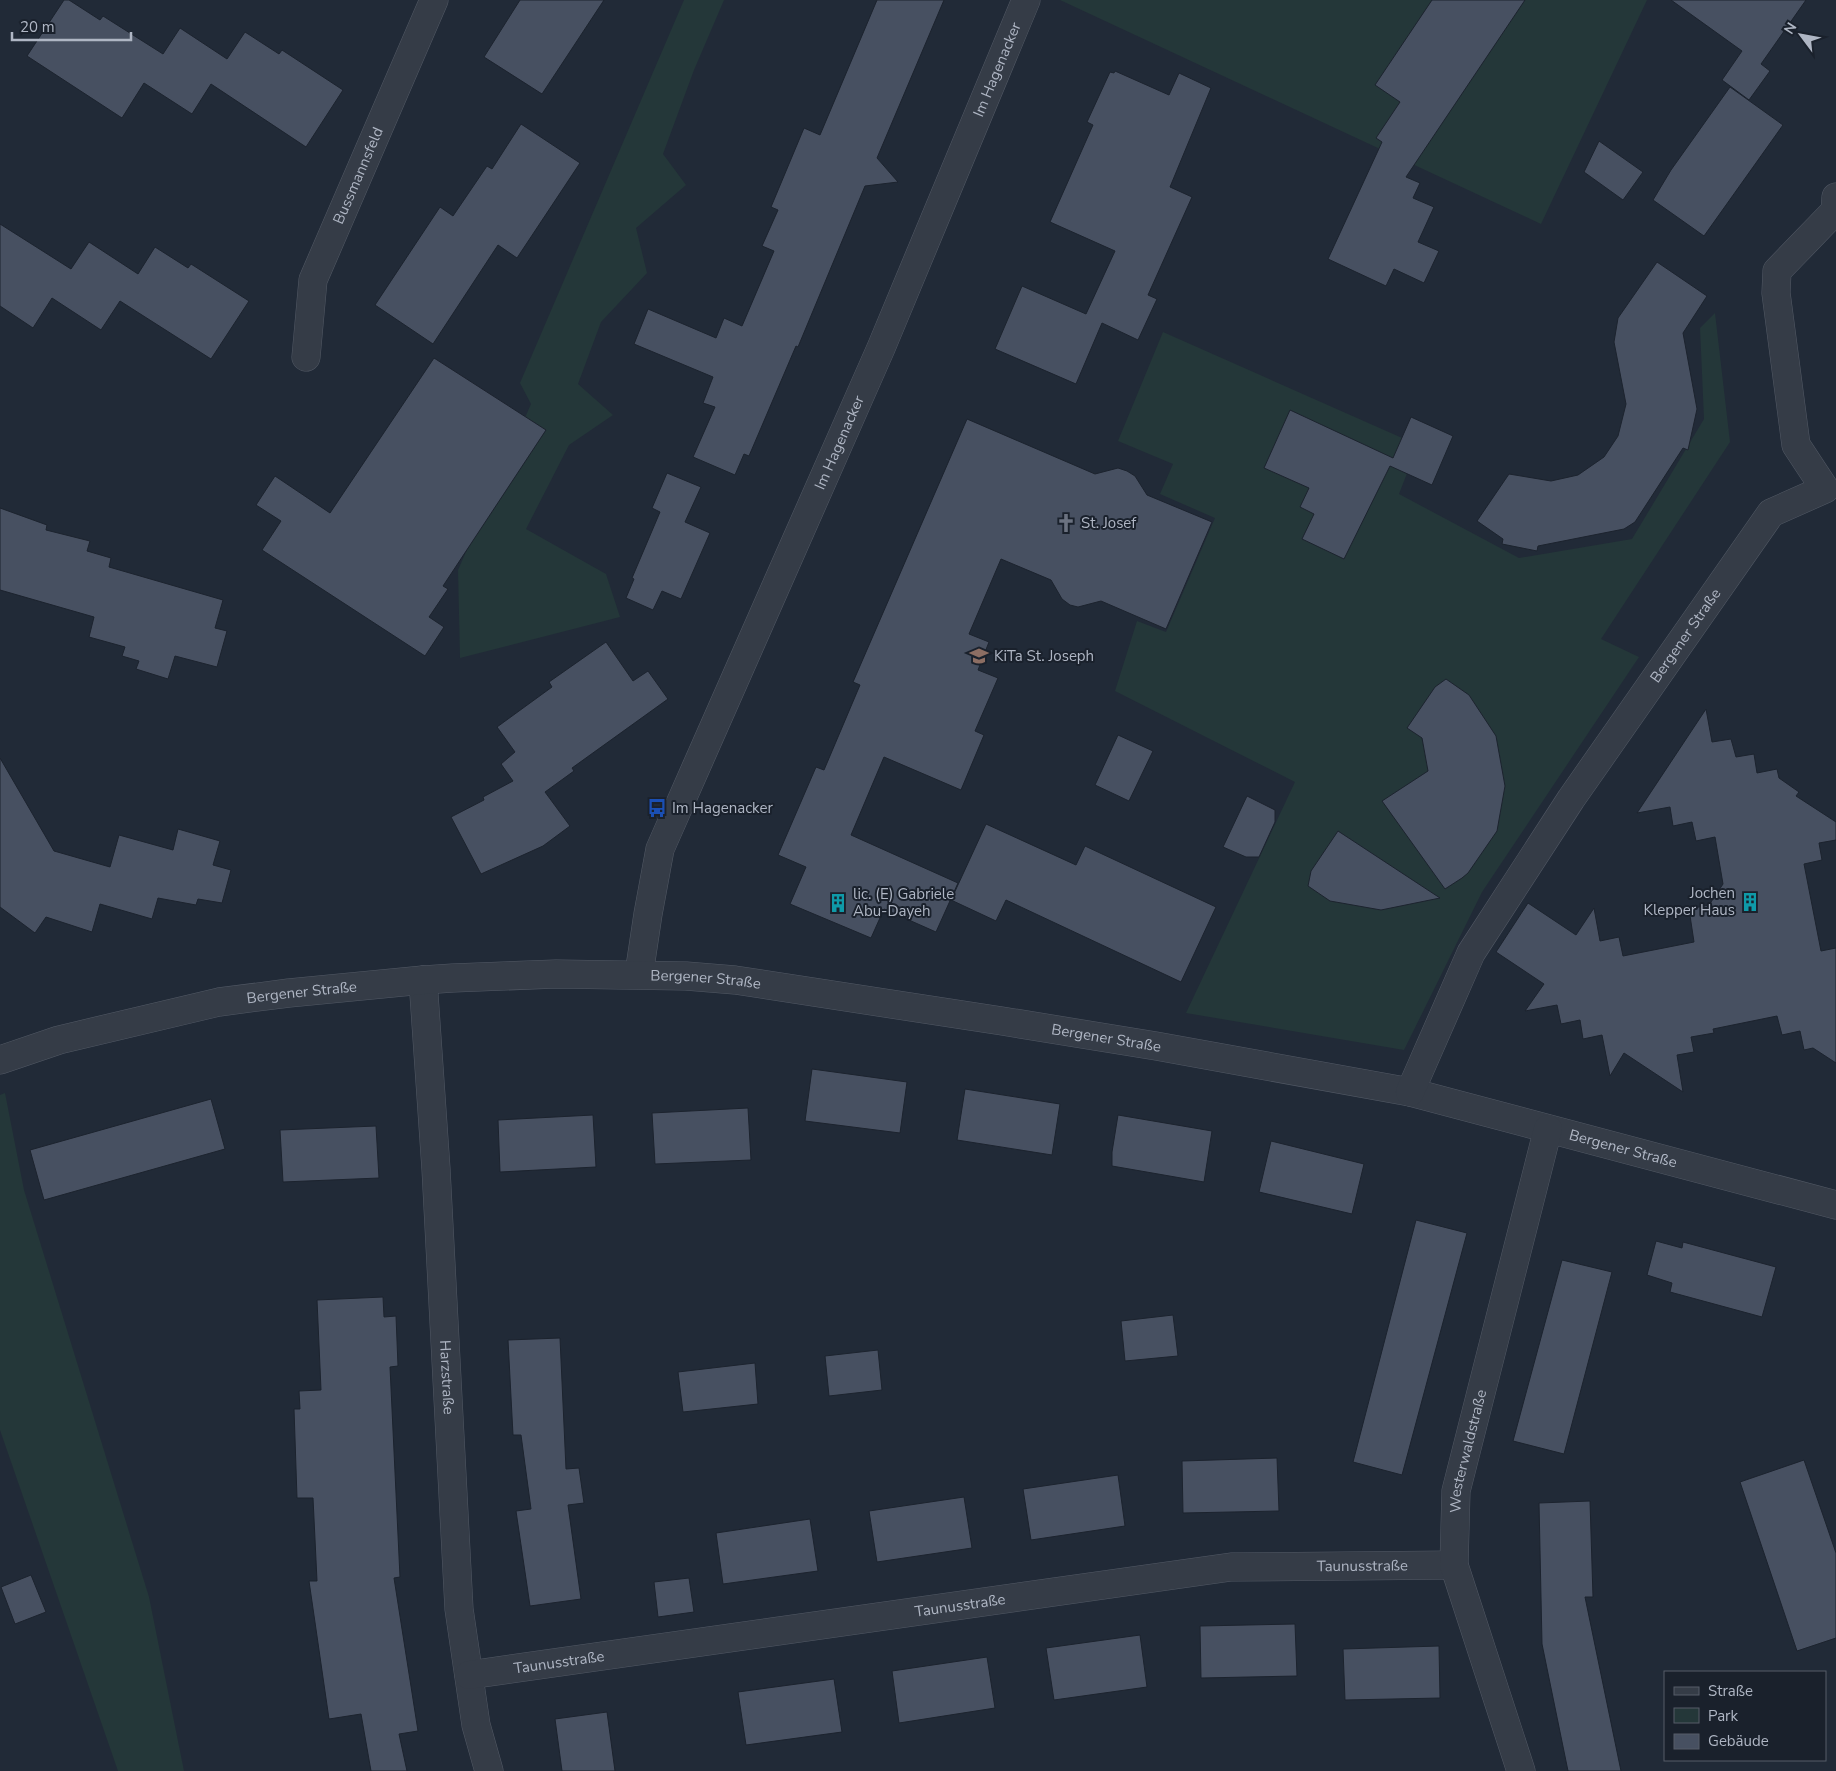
<svg xmlns="http://www.w3.org/2000/svg" width="1836" height="1771" font-family="'Nunito Sans',sans-serif">
<style>
.green{fill:#243739}
.building{fill:#475061;stroke:#1c232e}
.lines{fill:none;stroke-linecap:round;stroke-linejoin:round}
.minor-casing{stroke:#525965;stroke-width:29}
.minor{stroke:#353c47;stroke-width:28}
.labels{text-anchor:middle;stroke-width:4;stroke-linejoin:round;paint-order:stroke}
.street-label{font-size:15px;fill:#afb6c4;stroke:#1a212c}
.poi-label{font-size:15px;fill:#afb6c4;stroke:#1a212c;text-anchor:start}
</style>
<rect width="100%" height="100%" fill="#212a37"/>
<!-- green -->
<g class="green">
<path d="M 684,0 L 724,0 L 694,70 L 663,154 L 686,185 L 636,228 L 647,273 L 601,322 L 578,384 L 613,415 L 569,445 L 526,529 L 606,574 L 620,617 L 460,658 L 458,570 L 531,404 L 520,383 Z"/>
<path d="M 1060,0 L 1647,0 L 1541,224 Z"/>
<path d="M 1715,313 L 1730,442 L 1601,639 L 1639,657 L 1482,892 L 1404,1050 L 1186,1013 L 1295,782 L 1115,691 L 1137,621 L 1166,632 L 1215,518 L 1160,494 L 1173,464 L 1118,441 L 1163,332 L 1418,445 L 1399,494 L 1519,558 L 1632,539 L 1704,419 L 1700,328 Z"/>
<path d="M 5,1093 L 24,1190 L 149,1597 L 184,1771 L 118,1771 L 0,1430 L 0,1095 Z"/>
</g>
<!-- building -->
<g class="building">
<path d="M 64,0 L 69,0 L 100,20 L 103,16 L 163,54 L 180,28 L 227,59 L 245,32 L 279,54 L 282,50 L 343,90 L 306,147 L 211,84 L 192,114 L 144,83 L 122,118 L 27,56 Z"/>
<path d="M 520,0 L 604,0 L 542,94 L 484,57 Z"/>
<path d="M 877,0 L 944,0 L 877,158 L 898,182 L 865,186 L 798,347 L 796,346 L 749,456 L 744,454 L 735,475 L 693,457 L 715,407 L 703,403 L 713,377 L 634,344 L 648,309 L 716,338 L 724,318 L 742,326 L 774,251 L 762,246 L 778,210 L 771,207 L 804,128 L 820,135 Z"/>
<path d="M 1432,0 L 1525,0 L 1406,177 L 1420,183 L 1413,198 L 1434,207 L 1418,242 L 1439,251 L 1424,283 L 1394,269 L 1386,286 L 1328,259 L 1382,142 L 1376,138 L 1400,102 L 1375,85 Z"/>
<path d="M 1671,0 L 1806,0 L 1761,64 L 1770,71 L 1749,100 L 1722,80 L 1742,51 Z"/>
<path d="M 1115,71 L 1169,95 L 1179,73 L 1211,88 L 1170,187 L 1192,197 L 1148,295 L 1157,299 L 1138,340 L 1102,323 L 1076,384 L 995,349 L 1022,286 L 1086,314 L 1115,251 L 1050,222 L 1093,125 L 1087,122 L 1110,72 L 1114,73 Z"/>
<path d="M 1730,87 L 1783,125 L 1704,236 L 1653,200 L 1671,170 Z"/>
<path d="M 521,124 L 580,163 L 517,258 L 498,245 L 433,344 L 375,305 L 440,207 L 453,216 L 487,166 L 492,169 Z"/>
<path d="M 1599,141 L 1643,172 L 1623,200 L 1584,172 Z"/>
<path d="M 0,224 L 71,269 L 89,242 L 138,274 L 155,247 L 188,268 L 191,264 L 249,301 L 211,359 L 120,301 L 101,330 L 52,298 L 33,328 L 0,306 Z"/>
<path d="M 1657,262 L 1707,296 L 1683,333 L 1697,409 L 1688,450 L 1683,448 L 1635,522 L 1624,529 L 1538,546 L 1537,551 L 1502,544 L 1503,539 L 1477,521 L 1509,474 L 1551,481 L 1578,475 L 1604,457 L 1618,436 L 1626,404 L 1614,342 L 1618,318 Z"/>
<path d="M 434,358 L 546,430 L 443,586 L 448,589 L 429,617 L 444,627 L 425,656 L 262,550 L 281,521 L 256,505 L 275,476 L 330,513 Z"/>
<path d="M 1290,410 L 1393,458 L 1411,417 L 1453,436 L 1432,485 L 1390,466 L 1344,559 L 1302,539 L 1314,514 L 1300,507 L 1309,488 L 1264,468 Z"/>
<path d="M 967,419 L 1095,474 L 1118,468 L 1127,471 L 1135,476 L 1147,495 L 1212,522 L 1166,629 L 1101,601 L 1078,607 L 1070,605 L 1062,599 L 1051,580 L 1001,559 L 969,634 L 989,642 L 978,670 L 998,678 L 975,731 L 984,735 L 961,790 L 884,757 L 851,835 L 958,883 L 936,932 L 884,909 L 871,938 L 790,904 L 806,867 L 778,855 L 816,767 L 824,770 L 860,685 L 853,682 Z"/>
<path d="M 667,473 L 701,487 L 685,522 L 710,533 L 681,599 L 662,591 L 653,610 L 626,598 L 634,579 L 632,578 L 660,512 L 652,508 Z"/>
<path d="M 0,508 L 47,525 L 46,530 L 90,541 L 87,551 L 111,558 L 109,567 L 223,600 L 215,628 L 227,631 L 217,667 L 175,656 L 168,679 L 136,669 L 139,661 L 122,656 L 125,647 L 89,637 L 94,617 L 0,590 Z"/>
<path d="M 606,642 L 633,681 L 648,671 L 668,699 L 572,768 L 574,771 L 545,792 L 570,826 L 543,846 L 481,874 L 451,817 L 484,800 L 483,797 L 513,781 L 501,764 L 515,752 L 497,727 L 552,687 L 549,682 Z"/>
<path d="M 1446,679 L 1469,695 L 1496,736 L 1505,786 L 1497,831 L 1468,873 L 1462,878 L 1445,889 L 1382,801 L 1428,771 L 1422,738 L 1407,728 L 1435,687 Z"/>
<path d="M 1706,709 L 1712,742 L 1731,739 L 1736,757 L 1754,754 L 1757,773 L 1777,769 L 1779,778 L 1799,792 L 1796,796 L 1836,822 L 1836,840 L 1819,843 L 1822,860 L 1804,864 L 1821,951 L 1836,948 L 1836,1063 L 1813,1048 L 1804,1050 L 1800,1031 L 1782,1035 L 1777,1016 L 1713,1029 L 1714,1033 L 1691,1037 L 1694,1052 L 1677,1055 L 1683,1092 L 1624,1053 L 1610,1076 L 1602,1035 L 1583,1039 L 1580,1020 L 1561,1024 L 1557,1005 L 1525,1011 L 1544,984 L 1496,952 L 1528,903 L 1576,935 L 1594,908 L 1600,941 L 1619,937 L 1623,956 L 1694,942 L 1689,909 L 1709,905 L 1723,884 L 1715,837 L 1696,841 L 1692,822 L 1673,826 L 1670,807 L 1637,813 Z"/>
<path d="M 1118,735 L 1153,751 L 1129,801 L 1095,785 Z"/>
<path d="M 0,758 L 54,851 L 110,867 L 119,835 L 173,850 L 178,829 L 220,841 L 213,865 L 231,870 L 222,903 L 198,899 L 196,905 L 158,898 L 152,919 L 100,904 L 92,932 L 46,917 L 35,933 L 0,907 Z"/>
<path d="M 1247,796 L 1275,810 L 1275,822 L 1259,857 L 1246,857 L 1223,847 Z"/>
<path d="M 986,824 L 1076,865 L 1085,846 L 1216,907 L 1181,982 L 1006,900 L 996,921 L 951,900 Z"/>
<path d="M 1338,831 L 1440,898 L 1381,910 L 1330,901 L 1308,886 L 1311,871 Z"/>
<path d="M 812,1069 L 907,1082 L 900,1133 L 805,1121 Z"/>
<path d="M 965,1089 L 1060,1104 L 1052,1155 L 957,1140 Z"/>
<path d="M 211,1099 L 225,1149 L 44,1200 L 30,1150 Z"/>
<path d="M 748,1108 L 751,1160 L 655,1164 L 652,1113 Z"/>
<path d="M 593,1115 L 596,1167 L 500,1172 L 498,1120 Z"/>
<path d="M 1118,1115 L 1212,1131 L 1204,1182 L 1112,1166 L 1112,1152 Z"/>
<path d="M 376,1126 L 379,1178 L 283,1182 L 280,1130 Z"/>
<path d="M 1271,1141 L 1364,1164 L 1352,1214 L 1259,1192 Z"/>
<path d="M 1416,1220 L 1467,1233 L 1402,1475 L 1353,1462 Z"/>
<path d="M 1656,1241 L 1682,1248 L 1683,1242 L 1776,1267 L 1762,1317 L 1670,1292 L 1672,1283 L 1647,1275 Z"/>
<path d="M 1562,1260 L 1612,1272 L 1564,1454 L 1513,1441 Z"/>
<path d="M 383,1297 L 384,1317 L 396,1316 L 398,1366 L 390,1367 L 400,1577 L 394,1578 L 418,1731 L 399,1734 L 407,1771 L 371,1771 L 361,1714 L 329,1719 L 309,1581 L 317,1581 L 313,1498 L 297,1498 L 294,1409 L 300,1409 L 299,1391 L 321,1390 L 317,1300 Z"/>
<path d="M 1173,1315 L 1178,1356 L 1125,1361 L 1121,1321 Z"/>
<path d="M 560,1338 L 566,1469 L 579,1468 L 584,1503 L 568,1505 L 581,1599 L 530,1606 L 516,1511 L 531,1509 L 521,1435 L 513,1435 L 508,1340 Z"/>
<path d="M 878,1350 L 882,1390 L 829,1396 L 825,1356 Z"/>
<path d="M 755,1363 L 758,1404 L 683,1412 L 678,1372 Z"/>
<path d="M 1277,1458 L 1279,1511 L 1183,1513 L 1182,1461 Z"/>
<path d="M 1804,1460 L 1836,1553 L 1836,1638 L 1797,1651 L 1740,1482 Z"/>
<path d="M 1118,1475 L 1125,1526 L 1031,1540 L 1023,1489 Z"/>
<path d="M 964,1497 L 972,1548 L 877,1562 L 869,1511 Z"/>
<path d="M 1590,1501 L 1593,1597 L 1585,1597 L 1621,1771 L 1568,1771 L 1542,1644 L 1539,1503 Z"/>
<path d="M 810,1519 L 818,1571 L 723,1584 L 716,1533 Z"/>
<path d="M 31,1575 L 46,1612 L 15,1624 L 1,1587 Z"/>
<path d="M 689,1578 L 694,1612 L 658,1617 L 654,1582 Z"/>
<path d="M 1295,1624 L 1297,1676 L 1201,1678 L 1200,1626 Z"/>
<path d="M 1140,1635 L 1147,1687 L 1054,1700 L 1046,1648 Z"/>
<path d="M 1439,1646 L 1440,1698 L 1345,1700 L 1343,1649 Z"/>
<path d="M 987,1657 L 995,1708 L 899,1723 L 892,1671 Z"/>
<path d="M 834,1679 L 842,1732 L 746,1745 L 738,1692 Z"/>
<path d="M 607,1712 L 615,1771 L 562,1771 L 555,1719 Z"/>
</g>
<g class="lines">
<!-- minor casing -->
<g class="minor-casing">
<g id="minor">
<path id="s1" d="M 306,357 L 313,280 L 434,0"/>
<path id="s2" d="M 639,974 L 648,914 L 660,849 L 881,348 L 1026,0"/>
<path id="s3" d="M 423,980 L 436,1169 L 459,1609 L 476,1725 L 489,1771"/>
<path id="s4" d="M 0,1060 L 59,1040 L 219,1002 L 289,993 L 423,980 L 453,978 L 556,974 L 686,976 L 735,980 L 1002,1021 L 1156,1046 L 1410,1092 L 1836,1205"/>
<path id="s5" d="M 1410,1092 L 1471,953 L 1571,799 L 1771,513 L 1825,489 L 1796,445 L 1776,293 L 1777,271 L 1835,211 L 1836,197"/>
<path id="s6" d="M 469,1675 L 1231,1567 L 1454,1565"/>
<path id="s7" d="M 1521,1771 L 1454,1565 L 1456,1491 L 1548,1129"/>
</g>
</g>
<!-- minor -->
<use href="#minor" class="minor"/>
</g>
<!-- icons -->
<defs>
<g id="church-bare" transform="scale(1.5)"><path d="M-1.2-6h2.4v3.5h3.3v2.4h-3.3V6h-2.4V-.1h-3.3v-2.4h3.3Z" fill="#6b7280" stroke="#1a212c" stroke-width="2.5" paint-order="stroke"/></g>
<g id="school-bare" transform="scale(1.5)"><path d="M0-5L7-2L0 1L-7-2ZM-4 1L0 2.5L4 1V4Q0 6-4 4Z" fill="#8d6e63" stroke="#1a212c" stroke-width="2.5" paint-order="stroke"/></g>
<g id="bus-bare" transform="scale(1.5)"><path d="M-5-6H5V4H4V6H2V4H-2V6H-4V4H-5ZM-3.5-4V0h7V-4ZM-3.5 1.2v1.5H-2V1.2ZM2 1.2v1.5H3.5V1.2Z" fill="#1a4fb4" stroke="#1a212c" stroke-width="2.5" paint-order="stroke"/></g>
<g id="building-bare" transform="scale(1.5)"><path d="M-4-6H4V6H1V3H-1V6H-4ZM-2.5-4.3h1.7v1.8h-1.7ZM.8-4.3h1.7v1.8H.8ZM-2.5-1h1.7V.8h-1.7ZM.8-1h1.7V.8H.8Z" fill="#0f9aa8" stroke="#1a212c" stroke-width="2.5" paint-order="stroke"/></g>
</defs>
<g fill-rule="evenodd">
<use href="#church-bare" x="1066" y="523"/>
<use href="#school-bare" x="979" y="656"/>
<use href="#bus-bare" x="657" y="808"/>
<use href="#building-bare" x="1750" y="902"/>
<use href="#building-bare" x="838" y="903"/>
</g>
<g class="labels">
<!-- street labels -->
<g class="street-label">
<text dy="5" stroke="none"><textPath href="#s2" startOffset="976">Im Hagenacker</textPath></text>
<text dy="5" stroke="none"><textPath href="#s1" startOffset="191">Bussmannsfeld</textPath></text>
<text dy="5" stroke="none"><textPath href="#s2" startOffset="571">Im Hagenacker</textPath></text>
<text dy="5" stroke="none"><textPath href="#s5" startOffset="535">Bergener Straße</textPath></text>
<text dy="5" stroke="none"><textPath href="#s4" startOffset="715">Bergener Straße</textPath></text>
<text dy="5" stroke="none"><textPath href="#s4" startOffset="310">Bergener Straße</textPath></text>
<text dy="5" stroke="none"><textPath href="#s4" startOffset="1120">Bergener Straße</textPath></text>
<text dy="5" stroke="none"><textPath href="#s4" startOffset="1649">Bergener Straße</textPath></text>
<text dy="5" stroke="none"><textPath href="#s3" startOffset="398">Harzstraße</textPath></text>
<text dy="5" stroke="none"><textPath href="#s7" startOffset="332">Westerwaldstraße</textPath></text>
<text dy="5" stroke="none"><textPath href="#s6" startOffset="901">Taunusstraße</textPath></text>
<text dy="5" stroke="none"><textPath href="#s6" startOffset="496">Taunusstraße</textPath></text>
<text dy="5" stroke="none"><textPath href="#s6" startOffset="91">Taunusstraße</textPath></text>
</g>
<!-- poi labels -->
<g class="poi-label">
<text x="1081" y="528">St. Josef</text>
<text x="994" y="661">KiTa St. Joseph</text>
<text x="672" y="813">Im Hagenacker</text>
<text x="1735" y="898" text-anchor="end">Jochen<tspan x="1735" dy="17">Klepper Haus</tspan></text>
<text x="853" y="899">lic. (E) Gabriele<tspan x="853" dy="17">Abu-Dayeh</tspan></text>
</g>
</g>
<!-- legend -->
<rect x="1664" y="1671" width="162" height="90" fill="#1a212c" stroke="#565d69"/>
<rect x="1674" y="1687" width="25" height="8" fill="#353c47" stroke="#565d69"/>
<text x="1708" y="1696" font-size="15" fill="#afb6c4">Straße</text>
<rect x="1674" y="1708" width="25" height="15" fill="#243739" stroke="#565d69"/>
<text x="1708" y="1721" font-size="15" fill="#afb6c4">Park</text>
<rect x="1674" y="1734" width="25" height="15" fill="#475061" stroke="#565d69"/>
<text x="1708" y="1746" font-size="15" fill="#afb6c4">Gebäude</text>
<!-- north arrow -->
<g transform="translate(1801 35) rotate(302)" stroke="#1a212c" stroke-width="4" paint-order="stroke">
<path d="M0-4L9 19L0 12L-9 19Z" fill="#afb6c4"/>
<text y="-8" font-size="14" font-weight="bold" text-anchor="middle" fill="#afb6c4">N</text>
</g>
<!-- scale -->
<path d="M12 32v8h119v-8" fill="none" stroke="#afb6c4" stroke-width="2.5"/>
<text x="20" y="32" font-size="15" fill="#afb6c4" stroke="#1a212c" stroke-width="4" paint-order="stroke">20 m</text>
</svg>
